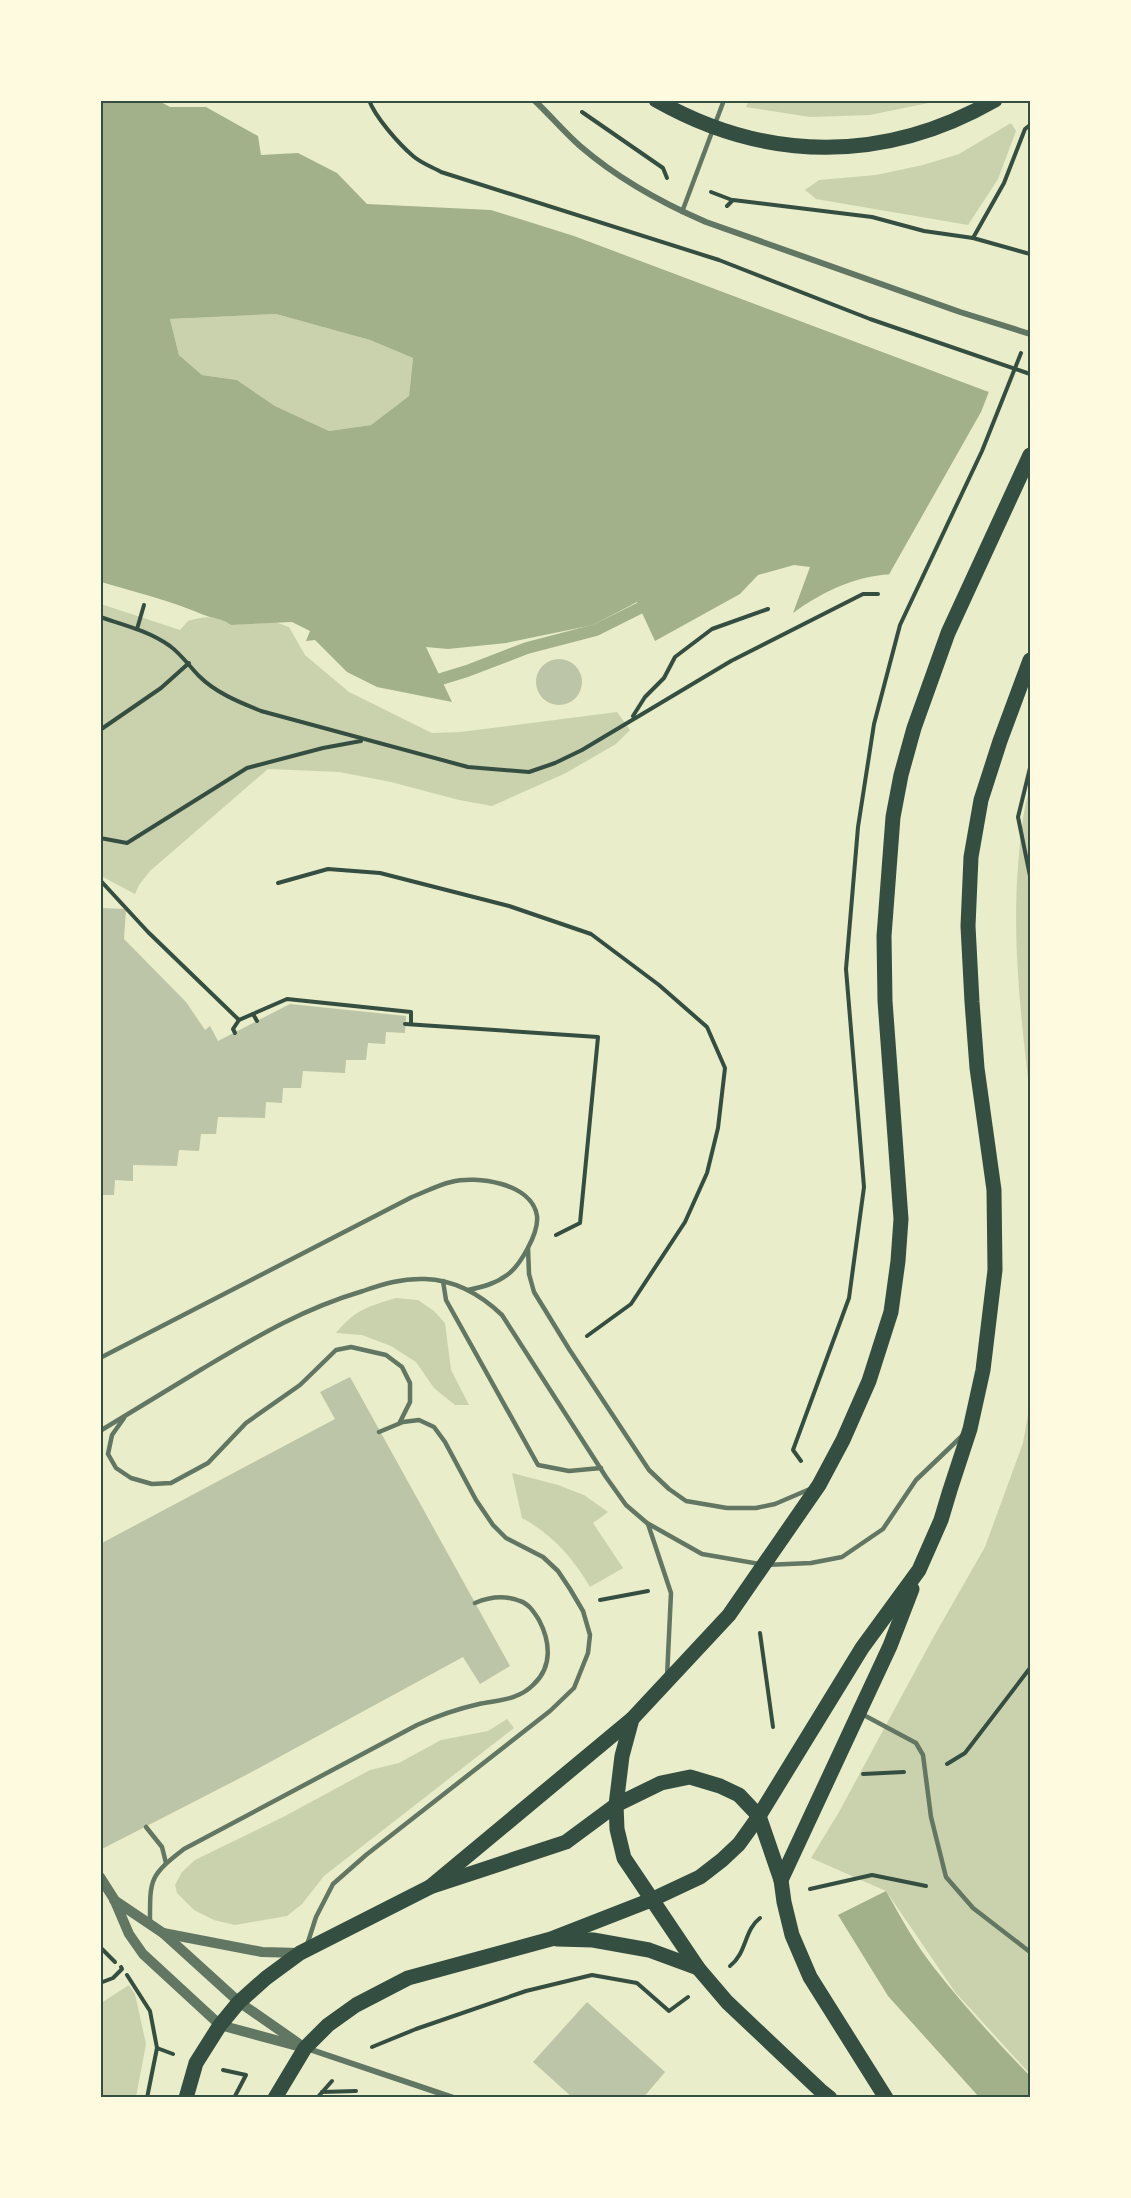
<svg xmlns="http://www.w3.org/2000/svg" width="1131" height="2198" font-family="'DM Sans',sans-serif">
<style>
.green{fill:#cad2ad}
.water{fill:#a3b18a;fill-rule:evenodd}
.pier{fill:#e9edc9}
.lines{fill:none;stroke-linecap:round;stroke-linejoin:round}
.stream{stroke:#a3b18a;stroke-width:12}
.building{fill:#bcc5a7}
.path{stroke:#344e41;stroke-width:4}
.service{stroke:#617663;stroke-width:4.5}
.minor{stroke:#617663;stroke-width:6}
.tertiary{stroke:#617663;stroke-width:10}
.primary{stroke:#344e41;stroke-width:15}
.neatline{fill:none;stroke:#344e41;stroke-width:2}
</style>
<rect width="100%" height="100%" fill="#e9edc9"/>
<!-- green -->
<g class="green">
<path d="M 749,100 L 938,100 L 938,101 L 870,115 L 841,116 L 810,117 L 746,107 Z"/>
<path d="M 1011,123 L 1016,131 L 998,179 L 968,225 L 816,199 L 805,190 L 819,180 L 876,175 L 923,165 L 959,154 Z"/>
<path d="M 276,314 L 370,340 L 413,358 L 409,396 L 371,425 L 329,431 L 275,406 L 237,380 L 202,375 L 179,355 L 170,319 Z"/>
<path d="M 101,604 L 180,630 L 188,621 C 203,617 217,614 231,625 L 275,622 L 289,627 L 305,655 L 349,692 L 432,733 L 460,732 L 617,712 L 630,730 L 616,744 L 566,773 L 492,806 L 459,800 L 391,782 L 339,772 L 268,769 L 150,871 L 139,885 L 135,894 L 101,876 Z"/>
<path d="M 1030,788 L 1030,1097 C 1021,1017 1011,936 1019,855 C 1021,832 1023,810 1030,788 Z"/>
<path d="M 396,1298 L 418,1300 L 434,1311 L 445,1323 L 451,1370 L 469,1405 L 455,1405 L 434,1388 L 416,1362 L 391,1346 L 362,1335 L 336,1333 C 356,1309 367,1307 396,1298 Z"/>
<path d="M 1030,1403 L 1030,2074 L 955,1992 L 886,1891 L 811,1858 L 839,1812 L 933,1638 L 985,1547 L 1023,1443 Z"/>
<path d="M 512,1473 L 558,1485 L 584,1495 L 608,1512 L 593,1523 L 623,1568 L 590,1587 C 573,1558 552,1534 522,1518 Z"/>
<path d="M 507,1719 L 514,1728 L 324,1876 L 302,1904 L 287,1916 L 235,1925 L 214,1920 L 194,1910 L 177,1893 L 175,1885 L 182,1872 L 195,1860 L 285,1816 L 370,1770 L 399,1763 L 441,1740 L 488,1731 Z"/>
<path d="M 129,1985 L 135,1994 L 146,2044 L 136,2097 L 101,2097 L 101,2003 Z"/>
</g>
<!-- water -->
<g class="water">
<path d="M 100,101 L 159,101 L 170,107 L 206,107 L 258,136 L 261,155 L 298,153 L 337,173 L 367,204 L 491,210 L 574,236 L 986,391 L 1019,401 L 940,577 C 926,576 912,574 898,574 C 859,574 823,591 793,613 L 810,567 L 794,565 L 758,575 L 740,594 L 655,641 L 637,602 L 593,625 L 506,643 L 448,649 L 426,647 L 452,702 L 377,687 L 347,672 L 315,640 L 306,641 L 310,631 L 292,622 L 231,625 C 222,618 214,619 204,615 C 171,601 136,592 101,582 ZM 276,314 L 370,340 L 413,358 L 409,396 L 371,425 L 329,431 L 275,406 L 237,380 L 202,375 L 179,355 L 170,319 Z"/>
<path d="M 886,1891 C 901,1918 916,1945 935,1969 C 965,2007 997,2042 1030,2076 L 1030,2097 L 979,2097 L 888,1996 L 838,1915 Z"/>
</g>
<!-- pier -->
<path class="pier" d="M 990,389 L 1030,403 L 1030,613 L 940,580 L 896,577 L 887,578 L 981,412 Z"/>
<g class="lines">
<!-- stream -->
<path class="stream" d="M 441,679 L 467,671 L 527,648 L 596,630 L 640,608"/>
</g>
<!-- building -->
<g class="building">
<circle cx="559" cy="682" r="23"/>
<path d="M 100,908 L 126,909 L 124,939 L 186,1002 L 205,1030 L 210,1026 L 218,1041 L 290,1004 L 406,1016 L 405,1033 L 386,1032 L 385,1044 L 368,1043 L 366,1060 L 346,1060 L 345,1073 L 303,1071 L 301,1088 L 283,1088 L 282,1103 L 266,1102 L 265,1118 L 218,1117 L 216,1134 L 201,1134 L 199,1151 L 179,1150 L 177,1166 L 133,1165 L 133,1181 L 115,1180 L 114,1195 L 100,1195 Z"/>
<path d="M 350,1377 L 510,1666 L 480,1684 L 463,1657 L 246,1775 L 100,1850 L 100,1544 L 335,1419 L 320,1392 Z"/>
<path d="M 587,2002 L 665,2072 L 643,2098 L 573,2098 L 533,2062 Z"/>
</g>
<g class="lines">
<!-- path -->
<g class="path">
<path d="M 369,100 C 375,117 399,144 413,156 C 421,163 432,167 441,172 L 719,260 L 870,319 L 1030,374"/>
<path d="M 582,112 L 663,168 L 667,178"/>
<path d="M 711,192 L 732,200"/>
<path d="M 727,206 L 733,200 L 872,217 L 924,231 L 973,238 L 1030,254"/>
<path d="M 1030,232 L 1030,233"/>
<path d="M 973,238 L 1004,183 L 1025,129 L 1030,125"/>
<path d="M 100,617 C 124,625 149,631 170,646 C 182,655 189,666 199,676 C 216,693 239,702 261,711 L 468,767 L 529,772 L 555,763 L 582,750 L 731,661 L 863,594 L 878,594"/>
<path d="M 137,629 L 144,605"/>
<path d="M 633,716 L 645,697 L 664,678 L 675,657 L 712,629 L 768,609"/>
<path d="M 100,730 L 161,688 L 189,663"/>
<path d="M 1030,768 L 1018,817 L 1030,876"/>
<path d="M 100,838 L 127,843 L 247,768 L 323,748 L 361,741"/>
<path d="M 100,880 L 148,932 L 239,1020 L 287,999 L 411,1012 L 411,1024"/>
<path d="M 278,883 L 328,869 L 380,873 L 509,906 L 591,934 L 659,985 L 707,1027 L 725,1068 L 718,1128 L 707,1173 L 685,1222 L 631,1304 L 587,1336"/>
<path d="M 253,1014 L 257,1021"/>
<path d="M 405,1024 L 598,1037 L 580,1223 L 556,1235"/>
<path d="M 235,1033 L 233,1029 L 239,1020"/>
<path d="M 801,1461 L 793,1450 L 849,1298 L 864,1187 L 846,969 L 858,827 L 874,724 L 900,625 L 982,451 L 1021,353"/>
<path d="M 600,1600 L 648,1591"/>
<path d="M 760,1633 L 773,1727"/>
<path d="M 947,1764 L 965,1753 L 1030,1668"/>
<path d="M 863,1774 L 904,1772"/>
<path d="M 810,1889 L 872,1875 L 926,1886"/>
<path d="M 100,1947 L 115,1962"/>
<path d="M 730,1966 C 747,1953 744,1930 760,1918"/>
<path d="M 127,1975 L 150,2011 L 157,2048 L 173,2054"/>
<path d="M 100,1983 L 113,1978 L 122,1969 L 121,1967"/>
<path d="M 372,2047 L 416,2029 L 526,1991 L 592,1975 L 637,1983 L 669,2011 L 688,1997"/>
<path d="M 223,2070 L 246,2075 L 234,2098"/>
<path d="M 322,2092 L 356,2091"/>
<path d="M 147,2098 L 157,2048"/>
<path d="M 317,2098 L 332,2081"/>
</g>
<!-- service -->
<g class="service">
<path d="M 682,212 L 724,100"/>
<path d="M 528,1248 L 529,1274 L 534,1292 L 569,1349 L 649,1470 L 669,1489 L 686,1501 L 727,1508 L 756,1508 L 775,1504 L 810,1489"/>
<path d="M 443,1281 L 446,1300 L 538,1465 L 569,1471 L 601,1468"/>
<path d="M 100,1358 L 412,1197 C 425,1192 438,1185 451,1182 C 476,1175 532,1183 537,1216 C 539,1233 520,1266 507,1275 C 495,1284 482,1287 468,1290"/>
<path d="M 124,1418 L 112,1435 L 108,1454 L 116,1468 L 131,1478 L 152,1484 L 171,1483 L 208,1463 L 246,1423 L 300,1385 L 336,1350 L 351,1347 L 386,1355 L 402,1367 L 410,1383 L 410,1402 L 400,1422"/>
<path d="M 100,1431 C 134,1410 168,1390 202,1369 C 256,1337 302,1309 363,1291 C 383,1284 403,1278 425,1279 C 456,1280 481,1295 502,1315 L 606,1477 L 626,1505 L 647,1523 L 702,1554 L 765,1565 L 811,1563 L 842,1557 L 883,1529 L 916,1480 L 963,1435"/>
<path d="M 648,1524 L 671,1593 L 667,1677"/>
<path d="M 860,1713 L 916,1743 L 923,1755 L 931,1817 L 946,1877 L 973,1908 L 1030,1952"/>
<path d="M 146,1827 L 162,1847 L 166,1863"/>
<path d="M 150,1922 C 150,1879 149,1876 184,1849 L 417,1725 C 437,1716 457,1709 479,1704 C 499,1700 519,1700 534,1684 C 553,1666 550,1641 539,1620 C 534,1612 529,1604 520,1601 C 505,1595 489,1597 475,1603"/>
<path d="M 307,1945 L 316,1917 L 333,1884 L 366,1855 L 550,1711 L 574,1688 L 588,1653 L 590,1635 L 583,1611 L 570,1589 L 558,1571 L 543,1557 L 506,1538 L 493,1525 L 476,1500 L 445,1442 L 434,1427 L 419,1420 L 403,1422 L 379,1432"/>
</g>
<!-- minor -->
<g class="minor">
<path d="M 534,100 C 550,115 564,132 580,146 C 617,178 662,203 706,222 L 960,312 L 1030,334"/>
<path d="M 306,2048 L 454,2098"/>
</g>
<!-- tertiary -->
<g class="tertiary">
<path d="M 100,1877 L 114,1899 L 129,1934 L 143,1954 L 220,2025 L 305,2048"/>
<path d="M 114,1900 L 163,1933 L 239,2002 L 298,2043"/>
<path d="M 163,1933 L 262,1952 L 300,1953"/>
</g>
<!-- primary -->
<g class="primary">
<path d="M 656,100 C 767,163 885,163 995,100"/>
<path d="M 632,1719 L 622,1756 L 616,1805 L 617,1829 L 624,1858 L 698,1968 L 727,2002 L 820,2090 L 830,2098"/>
<path d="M 781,1880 L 890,1646 L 912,1589"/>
<path d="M 430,1887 L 632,1719 L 729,1615 L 819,1485 L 843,1440 L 869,1381 L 891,1312 L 898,1261 L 901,1219 L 885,1001 L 884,936 L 893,817 L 901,775 L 914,728 L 948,633 L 1030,455"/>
<path d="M 557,1939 L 593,1940 L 649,1950 L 698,1968"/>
<path d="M 186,2098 L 196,2063 L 220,2025 L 239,2002 L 266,1978 L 300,1953 L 430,1887 L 566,1842 L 616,1805 L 661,1783 L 690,1777 L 720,1786 L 739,1795 L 759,1816 L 781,1880 L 784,1902 L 792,1935 L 810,1977 L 886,2098"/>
<path d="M 275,2098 L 305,2048 L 328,2025 L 356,2005 L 408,1978 L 551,1939 L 651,1900 L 700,1877 L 722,1860 L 739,1844 L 759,1816 L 862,1648 L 919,1570 L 941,1520 L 950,1490 L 970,1429 L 983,1370 L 995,1270 L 994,1190 L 977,1068 L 972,1002 L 968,926 L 971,857 L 981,800 L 1000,741 L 1030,660"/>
</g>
</g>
<!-- border -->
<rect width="1131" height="2198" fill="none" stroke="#fefae0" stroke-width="204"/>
<rect x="102" y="102" width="927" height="1994" class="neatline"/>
</svg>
